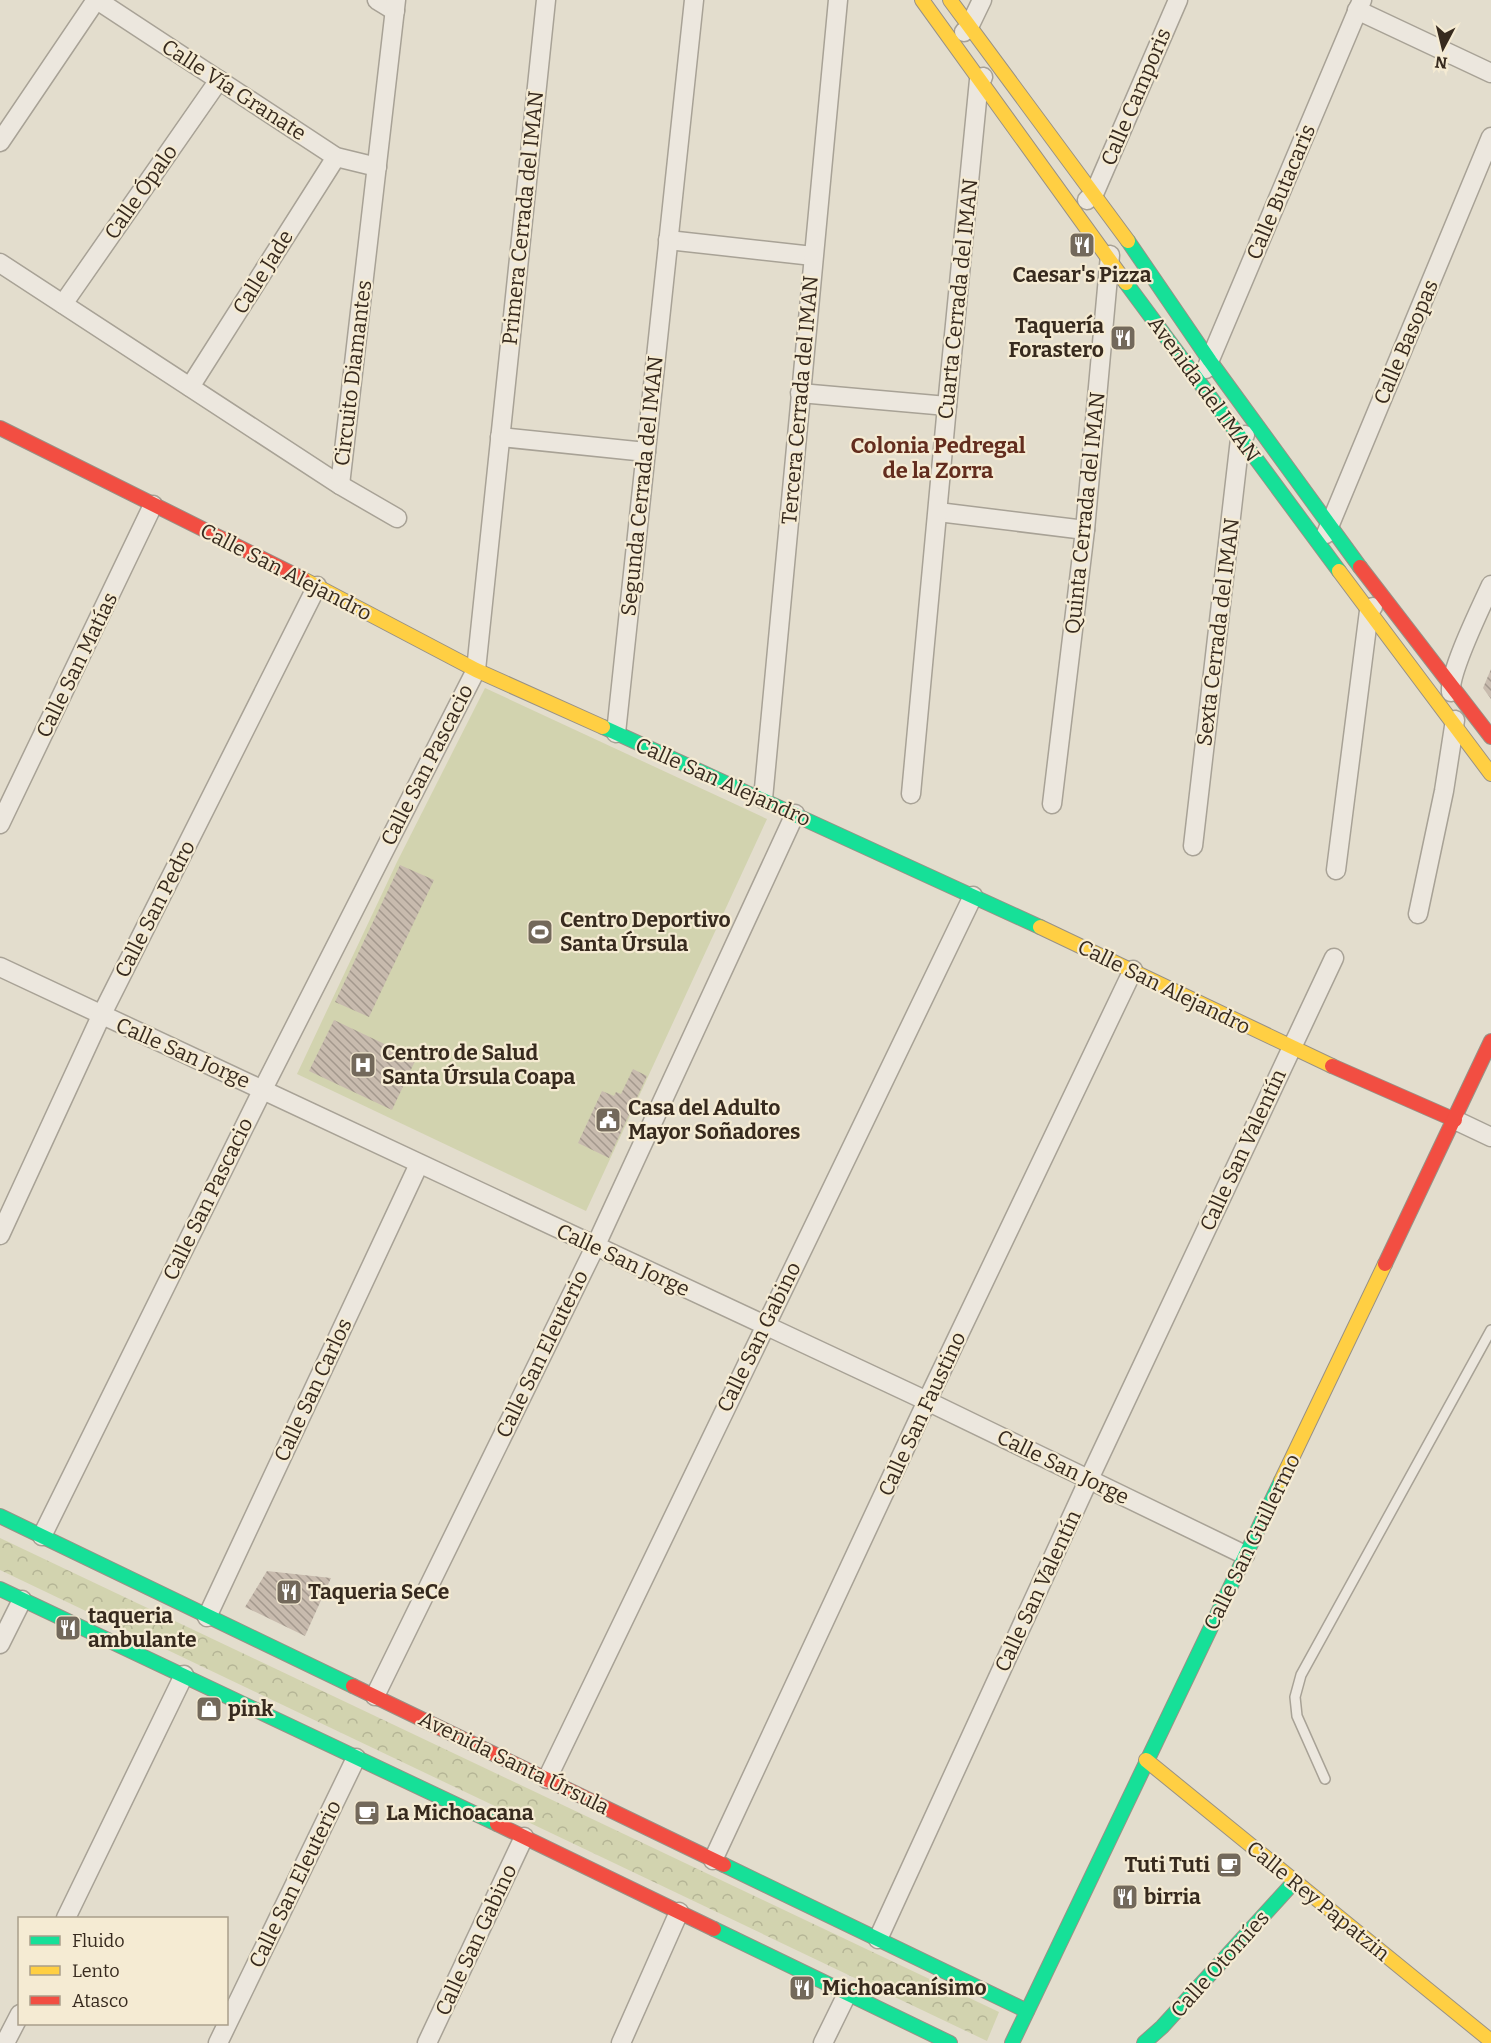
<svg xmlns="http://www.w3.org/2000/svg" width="1491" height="2043" font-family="Bitter,serif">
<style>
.park{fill:url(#park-crowns)}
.pitch{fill:#d2d3af}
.building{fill:url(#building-back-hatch)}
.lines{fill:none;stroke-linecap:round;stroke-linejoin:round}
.lane-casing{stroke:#a8a296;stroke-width:12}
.street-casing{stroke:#a8a296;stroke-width:21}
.fast-casing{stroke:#989186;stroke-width:16}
.slow-casing{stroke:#989186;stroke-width:16}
.jam-casing{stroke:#989186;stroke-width:16}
.lane{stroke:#ece7de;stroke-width:9}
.street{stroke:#ece7de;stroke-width:18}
.fast{stroke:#16e098;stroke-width:14}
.slow{stroke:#ffcf43;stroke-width:14}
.jam{stroke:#f24e42;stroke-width:14}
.labels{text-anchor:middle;stroke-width:4.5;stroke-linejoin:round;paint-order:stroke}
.street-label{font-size:21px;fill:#372a1e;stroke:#f5ebd3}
.poi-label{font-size:21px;font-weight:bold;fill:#372a1e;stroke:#f5ebd3;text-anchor:start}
.neighbourhood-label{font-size:22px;font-weight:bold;fill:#632d1e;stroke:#f5ebd3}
</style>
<defs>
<pattern id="park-crowns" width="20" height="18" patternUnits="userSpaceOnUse" patternTransform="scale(1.5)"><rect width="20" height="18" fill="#d2d3af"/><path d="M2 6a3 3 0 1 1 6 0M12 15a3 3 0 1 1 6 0" fill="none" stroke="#b5b596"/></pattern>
<pattern id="building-back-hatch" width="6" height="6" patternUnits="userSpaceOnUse" patternTransform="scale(1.5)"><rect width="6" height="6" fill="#c8bbae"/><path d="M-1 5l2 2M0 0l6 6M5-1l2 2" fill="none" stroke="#a3988d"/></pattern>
</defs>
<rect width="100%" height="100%" fill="#e3ddcd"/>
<!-- park -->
<path class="park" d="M 0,1538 L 999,2012 L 987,2041 L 0,1570 Z"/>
<!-- pitch -->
<path class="pitch" d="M 485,688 L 767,819 L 586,1211 L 297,1074 L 397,862 Z"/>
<!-- building -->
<g class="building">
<path d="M 1491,669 L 1491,699 L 1483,688 Z"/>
<path d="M 400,865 L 434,880 L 369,1017 L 335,1002 Z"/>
<path d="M 334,1020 L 416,1059 L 392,1110 L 309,1071 Z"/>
<path d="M 633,1069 L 647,1076 L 609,1158 L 578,1143 L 602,1091 L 614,1096 L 616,1092 L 621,1094 Z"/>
<path d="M 267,1571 L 331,1578 L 305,1636 L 245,1607 Z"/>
</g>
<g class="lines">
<!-- lane casing -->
<g class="lane-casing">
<path id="lane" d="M 1325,1779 L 1297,1716 L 1295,1697 L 1301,1675 L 1491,1330"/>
</g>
<!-- street casing -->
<g class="street-casing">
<g id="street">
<path d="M 97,0 L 336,157 L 377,167"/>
<path d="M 377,0 L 395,11"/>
<path d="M 1357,10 L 1491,73"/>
<path d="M 964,32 L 969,27 L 982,0"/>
<path d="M 0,142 L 96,0"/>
<path d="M 1087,200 L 1094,194 L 1178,0"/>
<path d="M 668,240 L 813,256"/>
<path d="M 0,263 L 340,485 L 397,518"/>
<path d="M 63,304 L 219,80"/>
<path d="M 1206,369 L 1362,0"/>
<path d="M 190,387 L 336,157"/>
<path d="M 800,393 L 947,406"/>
<path d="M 500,437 L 646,452"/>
<path d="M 340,485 L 396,0"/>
<path d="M 938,512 L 1085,530"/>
<path d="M 1326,534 L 1491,137"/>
<path d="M 1451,692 C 1449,672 1481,607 1491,585"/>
<path d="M 616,733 L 694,0"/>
<path d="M 911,794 L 947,406 L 979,80 L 983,77"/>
<path d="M 763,799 L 838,0"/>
<path d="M 1052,804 L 1085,530 L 1110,255"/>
<path d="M 0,824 L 153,505"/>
<path d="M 1193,846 L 1240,439 L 1245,435"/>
<path d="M 1336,870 L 1369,611 L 1373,607"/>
<path d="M 1418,914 L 1444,791 L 1455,720"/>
<path d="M 0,967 L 927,1401 L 1245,1555"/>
<path d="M 1455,1120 L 1491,1137"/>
<path d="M 0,1235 L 101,1016 L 317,586"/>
<path d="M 42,1536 L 263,1089 L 476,670 L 546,0"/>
<path d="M 207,1617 L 419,1164"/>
<path d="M 0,1644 L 22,1600"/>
<path d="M 375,1696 L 595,1247 L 795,814"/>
<path d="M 547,1779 L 973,896"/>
<path d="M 713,1860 L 927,1401 L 1133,970"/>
<path d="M 66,1918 L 184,1675"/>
<path d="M 878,1939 L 1089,1479 L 1334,958"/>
<path d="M 5,2043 L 20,2014"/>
<path d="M 218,2043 L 356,1758"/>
<path d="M 427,2043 L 524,1837"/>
<path d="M 621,2043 L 679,1912"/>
<path d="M 823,2043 L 847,1994"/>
</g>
</g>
<!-- fast casing -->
<g class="fast-casing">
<g id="fast">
<path d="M 1128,241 L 1210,361 L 1360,567"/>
<path d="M 1126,283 L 1339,571"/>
<path d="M 603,727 L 1040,927"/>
<path d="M 0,1516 L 353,1686"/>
<path d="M 0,1589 L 497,1824"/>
<path d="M 724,1865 L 1027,2011"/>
<path d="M 714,1929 L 950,2043"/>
<path d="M 1012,2043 L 1281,1481"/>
<path d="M 1144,2043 L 1162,2027 L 1294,1882"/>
</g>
</g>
<!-- slow casing -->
<g class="slow-casing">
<g id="slow">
<path d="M 922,0 L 1126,283"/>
<path d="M 950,0 L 1128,241"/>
<path d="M 1339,571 L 1491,774"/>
<path d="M 303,579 L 476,670 L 603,727"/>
<path d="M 1040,927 L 1332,1066"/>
<path d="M 1281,1481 L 1385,1264"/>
<path d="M 1146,1760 L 1491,2041"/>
</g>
</g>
<!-- jam casing -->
<g class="jam-casing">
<g id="jam">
<path d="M 0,428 L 303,579"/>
<path d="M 1360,567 L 1491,737"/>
<path d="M 1332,1066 L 1455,1120"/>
<path d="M 1385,1264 L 1491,1041"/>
<path d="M 353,1686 L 724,1865"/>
<path d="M 497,1824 L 714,1929"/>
</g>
</g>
<!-- lane -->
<use href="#lane" class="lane"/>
<!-- street -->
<use href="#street" class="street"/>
<!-- fast -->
<use href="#fast" class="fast"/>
<!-- slow -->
<use href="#slow" class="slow"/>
<!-- jam -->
<use href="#jam" class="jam"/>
</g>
<!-- icons -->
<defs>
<g id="restaurant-square" transform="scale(1.35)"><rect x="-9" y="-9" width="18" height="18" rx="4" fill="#73695b" stroke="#f5ebd3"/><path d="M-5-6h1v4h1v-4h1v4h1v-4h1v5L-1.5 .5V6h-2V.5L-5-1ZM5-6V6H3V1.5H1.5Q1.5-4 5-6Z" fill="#fff"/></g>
<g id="stadium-square" transform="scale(1.35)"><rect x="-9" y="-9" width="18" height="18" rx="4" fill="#73695b" stroke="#f5ebd3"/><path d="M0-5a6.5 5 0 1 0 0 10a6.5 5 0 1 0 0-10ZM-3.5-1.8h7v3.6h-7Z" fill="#fff"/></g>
<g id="hospital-square" transform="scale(1.35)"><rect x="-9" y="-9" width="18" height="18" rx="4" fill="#73695b" stroke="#f5ebd3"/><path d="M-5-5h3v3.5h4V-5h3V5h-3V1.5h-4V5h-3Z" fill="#fff"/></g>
<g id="civic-square" transform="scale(1.35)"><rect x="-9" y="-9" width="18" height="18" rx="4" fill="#73695b" stroke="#f5ebd3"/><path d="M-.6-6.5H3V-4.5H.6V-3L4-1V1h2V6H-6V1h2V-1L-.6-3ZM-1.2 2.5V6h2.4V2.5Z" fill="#fff"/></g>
<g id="shop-square" transform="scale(1.35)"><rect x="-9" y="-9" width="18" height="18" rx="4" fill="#73695b" stroke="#f5ebd3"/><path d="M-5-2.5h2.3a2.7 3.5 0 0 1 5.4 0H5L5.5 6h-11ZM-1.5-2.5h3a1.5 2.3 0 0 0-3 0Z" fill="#fff"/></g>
<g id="cafe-square" transform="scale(1.35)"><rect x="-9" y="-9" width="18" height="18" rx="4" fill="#73695b" stroke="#f5ebd3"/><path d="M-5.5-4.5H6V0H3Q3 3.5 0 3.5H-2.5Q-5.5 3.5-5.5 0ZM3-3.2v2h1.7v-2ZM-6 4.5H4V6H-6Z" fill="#fff"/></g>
</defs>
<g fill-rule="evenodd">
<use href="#restaurant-square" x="1082" y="245"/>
<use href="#restaurant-square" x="1123" y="338"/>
<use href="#stadium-square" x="540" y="932"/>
<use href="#hospital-square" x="363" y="1065"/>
<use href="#civic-square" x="608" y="1120"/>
<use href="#restaurant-square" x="289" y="1592"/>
<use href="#restaurant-square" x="68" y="1628"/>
<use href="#shop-square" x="209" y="1709"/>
<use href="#cafe-square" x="367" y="1813"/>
<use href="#cafe-square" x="1229" y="1865"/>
<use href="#restaurant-square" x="1125" y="1897"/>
<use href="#restaurant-square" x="802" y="1988"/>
</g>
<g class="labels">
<!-- street labels -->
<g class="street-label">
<text transform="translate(234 90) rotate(33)" y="7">Calle Vía Granate</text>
<text transform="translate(1136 97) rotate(-67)" y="7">Calle Camporis</text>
<text transform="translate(141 192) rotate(-55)" y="7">Calle Ópalo</text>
<text transform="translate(1281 192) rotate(-67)" y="7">Calle Butacaris</text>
<text transform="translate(523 218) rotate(-84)" y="7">Primera Cerrada del IMAN</text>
<text transform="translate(263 272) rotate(-58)" y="7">Calle Jade</text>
<text transform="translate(958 299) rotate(-84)" y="7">Cuarta Cerrada del IMAN</text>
<text transform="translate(1406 342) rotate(-67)" y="7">Calle Basopas</text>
<text transform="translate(353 373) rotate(-83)" y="7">Circuito Diamantes</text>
<text transform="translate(1204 389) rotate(54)" y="7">Avenida del IMAN</text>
<text transform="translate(800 400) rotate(-85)" y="7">Tercera Cerrada del IMAN</text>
<text transform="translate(642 486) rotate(-84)" y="7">Segunda Cerrada del IMAN</text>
<text transform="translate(1085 513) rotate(-84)" y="7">Quinta Cerrada del IMAN</text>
<text transform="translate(286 572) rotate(27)" y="7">Calle San Alejandro</text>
<text transform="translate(1218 632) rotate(-83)" y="7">Sexta Cerrada del IMAN</text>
<text transform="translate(77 665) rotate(-64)" y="7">Calle San Matías</text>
<text transform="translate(427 765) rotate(-63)" y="7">Calle San Pascacio</text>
<text transform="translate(723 782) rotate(24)" y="7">Calle San Alejandro</text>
<text transform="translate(155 909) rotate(-63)" y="7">Calle San Pedro</text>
<text transform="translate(1164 987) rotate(26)" y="7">Calle San Alejandro</text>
<text transform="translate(183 1053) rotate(24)" y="7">Calle San Jorge</text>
<text transform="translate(1243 1150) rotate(-65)" y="7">Calle San Valentín</text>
<text transform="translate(208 1199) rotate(-64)" y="7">Calle San Pascacio</text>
<text transform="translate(623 1260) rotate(25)" y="7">Calle San Jorge</text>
<text transform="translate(759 1337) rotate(-64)" y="7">Calle San Gabino</text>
<text transform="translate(542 1354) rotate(-64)" y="7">Calle San Eleuterio</text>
<text transform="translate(313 1390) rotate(-65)" y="7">Calle San Carlos</text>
<text transform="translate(922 1414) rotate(-65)" y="7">Calle San Faustino</text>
<text transform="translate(1063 1467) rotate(26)" y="7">Calle San Jorge</text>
<text transform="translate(1252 1542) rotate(-64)" y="7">Calle San Guillermo</text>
<text transform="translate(1038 1591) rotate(-65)" y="7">Calle San Valentín</text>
<text transform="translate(514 1763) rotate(26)" y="7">Avenida Santa Úrsula</text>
<text transform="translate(295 1884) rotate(-64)" y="7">Calle San Eleuterio</text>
<text transform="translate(1318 1901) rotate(39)" y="7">Calle Rey Papatzin</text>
<text transform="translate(476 1940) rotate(-65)" y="7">Calle San Gabino</text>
<text transform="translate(1220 1964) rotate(-48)" y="7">Calle Otomíes</text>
</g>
<!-- poi labels -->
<g class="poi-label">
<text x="1082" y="282" text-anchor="middle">Caesar's Pizza</text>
<text x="1104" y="333" text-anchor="end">Taquería<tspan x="1104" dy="24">Forastero</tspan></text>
<text x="560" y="927">Centro Deportivo<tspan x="560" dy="24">Santa Úrsula</tspan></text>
<text x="382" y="1060">Centro de Salud<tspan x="382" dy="24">Santa Úrsula Coapa</tspan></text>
<text x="628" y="1115">Casa del Adulto<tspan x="628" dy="24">Mayor Soñadores</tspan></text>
<text x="308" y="1599">Taqueria SeCe</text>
<text x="88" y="1623">taqueria<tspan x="88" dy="24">ambulante</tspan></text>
<text x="228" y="1716">pink</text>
<text x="386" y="1820">La Michoacana</text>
<text x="1210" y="1872" text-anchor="end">Tuti Tuti</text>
<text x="1144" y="1904">birria</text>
<text x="822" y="1995">Michoacanísimo</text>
</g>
<!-- neighbourhood labels -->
<g class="neighbourhood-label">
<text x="938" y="453">Colonia Pedregal<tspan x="938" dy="25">de la Zorra</tspan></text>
</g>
</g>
<!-- legend -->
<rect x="18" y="1917" width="210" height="108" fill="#f5ebd3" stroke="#a99e8b" stroke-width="1.5"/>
<rect x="30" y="1936" width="30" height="9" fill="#16e098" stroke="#a99e8b" stroke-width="1.5"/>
<text x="72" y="1947" font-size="18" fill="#372a1e">Fluido</text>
<rect x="30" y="1966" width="30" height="9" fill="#ffcf43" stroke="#a99e8b" stroke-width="1.5"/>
<text x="72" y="1977" font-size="18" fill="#372a1e">Lento</text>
<rect x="30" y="1996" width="30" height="9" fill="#f24e42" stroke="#a99e8b" stroke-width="1.5"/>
<text x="72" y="2007" font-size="18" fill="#372a1e">Atasco</text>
<!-- north arrow -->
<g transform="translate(1443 48) rotate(187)" stroke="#f5ebd3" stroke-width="4.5" paint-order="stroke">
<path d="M0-4.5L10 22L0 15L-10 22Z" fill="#372a1e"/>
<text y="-9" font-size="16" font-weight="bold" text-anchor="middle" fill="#372a1e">N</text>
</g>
</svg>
